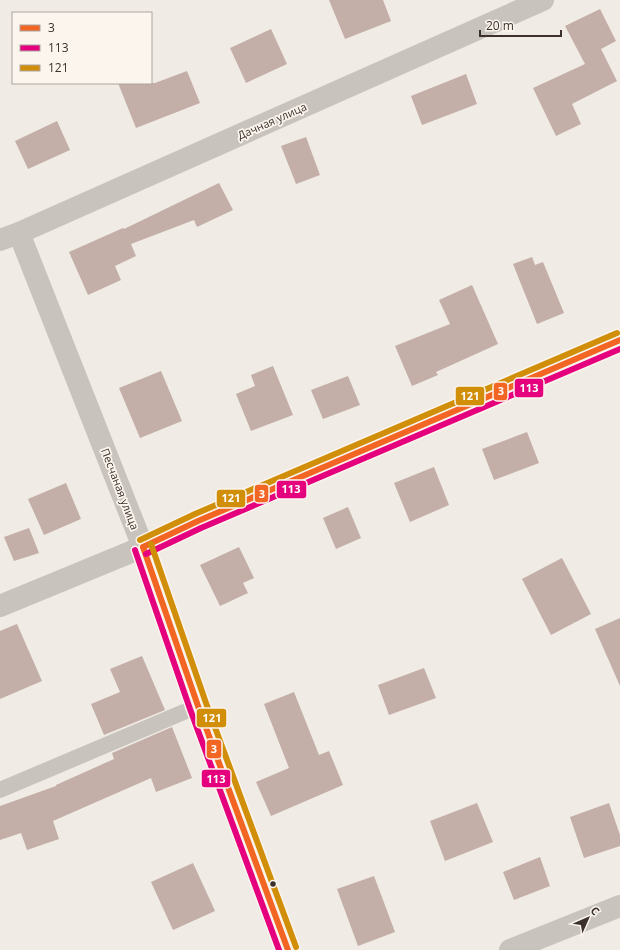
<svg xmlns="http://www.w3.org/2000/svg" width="620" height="950" font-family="'Open Sans',sans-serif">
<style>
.building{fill:#c3afa7}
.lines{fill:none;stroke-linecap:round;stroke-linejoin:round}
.service{stroke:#c9c3be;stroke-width:16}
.minor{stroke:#c9c3be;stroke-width:22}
.tertiary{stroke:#c9c3be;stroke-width:22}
.bus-1-casing{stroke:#fbf5ee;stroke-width:9}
.bus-2-casing{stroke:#fbf5ee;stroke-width:9}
.bus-3-casing{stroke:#fbf5ee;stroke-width:9}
.bus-1{stroke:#f26522;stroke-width:6}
.bus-2{stroke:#e5007d;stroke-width:6}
.bus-3{stroke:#d18e09;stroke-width:6}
.bus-dot{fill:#3b302b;stroke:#fbf5ee;stroke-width:1.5}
.labels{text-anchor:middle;stroke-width:3.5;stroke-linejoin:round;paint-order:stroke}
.street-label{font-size:11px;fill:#3b302b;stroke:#fbf5ee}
.line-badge{stroke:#fbf5ee;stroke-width:1.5}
.badge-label{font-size:11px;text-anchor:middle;font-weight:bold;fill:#fff}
</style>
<rect width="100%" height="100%" fill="#f0ebe5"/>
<!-- building -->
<g class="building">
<path d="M 329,0 L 383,0 L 391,21 L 345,39 Z"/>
<path d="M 600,9 L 616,41 L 601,49 L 617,81 L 572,104 L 581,124 L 556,136 L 533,88 L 585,64 L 565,26 Z"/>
<path d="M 271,29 L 287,64 L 246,83 L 230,48 Z"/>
<path d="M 187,71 L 200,103 L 136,128 L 118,83 L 155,83 Z"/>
<path d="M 466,74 L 477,104 L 422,125 L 411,96 Z"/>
<path d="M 57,121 L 70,150 L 28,169 L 15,141 Z"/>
<path d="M 306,137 L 320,175 L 296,184 L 281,146 Z"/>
<path d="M 219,183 L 233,210 L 197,227 L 194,220 L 131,244 L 136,256 L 115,266 L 121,280 L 88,295 L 69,252 L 123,228 L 124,229 Z"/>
<path d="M 532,257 L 535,265 L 543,262 L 564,313 L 537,324 L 513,264 Z"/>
<path d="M 472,285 L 498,344 L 436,372 L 438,375 L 412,386 L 395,346 L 450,324 L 439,300 Z"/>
<path d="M 273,366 L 293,415 L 251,431 L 236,394 L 255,386 L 251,375 Z"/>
<path d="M 161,371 L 182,421 L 140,438 L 119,388 Z"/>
<path d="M 348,376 L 360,405 L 323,419 L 311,390 Z"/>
<path d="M 527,432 L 539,463 L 494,480 L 482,449 Z"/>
<path d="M 434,467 L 449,505 L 410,522 L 394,483 Z"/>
<path d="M 66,483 L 81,519 L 44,535 L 28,499 Z"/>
<path d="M 348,507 L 361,538 L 336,549 L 323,518 Z"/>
<path d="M 29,528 L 39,553 L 14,561 L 4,537 Z"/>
<path d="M 239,547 L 254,578 L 243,583 L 248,593 L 220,606 L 200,565 Z"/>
<path d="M 562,558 L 591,614 L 551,635 L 522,579 Z"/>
<path d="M 620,618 L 620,686 L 595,629 Z"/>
<path d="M 17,624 L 42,681 L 0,699 L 0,631 Z"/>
<path d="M 142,656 L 165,710 L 104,735 L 91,704 L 120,692 L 110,669 Z"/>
<path d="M 424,668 L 436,698 L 389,715 L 378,685 Z"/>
<path d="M 294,692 L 319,755 L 329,751 L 343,785 L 271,816 L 256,782 L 289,768 L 264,704 Z"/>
<path d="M 172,727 L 192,778 L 156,792 L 151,778 L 53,821 L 59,839 L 27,850 L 21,833 L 0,840 L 0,806 L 56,786 L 56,785 L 114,759 L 112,753 Z"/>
<path d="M 477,803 L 493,842 L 445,861 L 430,821 Z"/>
<path d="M 609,803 L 620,835 L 620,846 L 584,858 L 570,817 Z"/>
<path d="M 540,857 L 550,886 L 514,900 L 503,872 Z"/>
<path d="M 193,863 L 215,911 L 173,930 L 151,882 Z"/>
<path d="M 374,876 L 395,932 L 358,946 L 337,889 Z"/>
</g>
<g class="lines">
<!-- service -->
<path class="service" d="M 0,790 L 198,706"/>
<!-- minor -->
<g class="minor">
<path d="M 0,240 L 19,233 L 543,0"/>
<path d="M 0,606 L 143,547 L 19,233"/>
<path d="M 510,950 L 620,906"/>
</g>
<!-- tertiary -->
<path class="tertiary" d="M 288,950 L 198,706 L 143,547 L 198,521 L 620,340"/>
<!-- bus-1 casing -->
<g class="bus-1-casing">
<g id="bus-1">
<path d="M 143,547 L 198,521 L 620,340"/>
<path d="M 143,547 L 198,706 L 288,950"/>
</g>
</g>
<!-- bus-2 casing -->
<g class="bus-2-casing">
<g id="bus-2">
<path d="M 135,550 L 190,709 L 279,950"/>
<path d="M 146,554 L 201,528 L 620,349"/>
</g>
</g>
<!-- bus-3 casing -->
<g class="bus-3-casing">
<g id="bus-3">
<path d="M 140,540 L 195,514 L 617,333"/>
<path d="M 151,544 L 206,703 L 296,947"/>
</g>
</g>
<!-- bus-1 -->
<use href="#bus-1" class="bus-1"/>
<!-- bus-2 -->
<use href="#bus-2" class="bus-2"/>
<!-- bus-3 -->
<use href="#bus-3" class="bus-3"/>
</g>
<!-- markers -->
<circle class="bus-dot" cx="273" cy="884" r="3.5"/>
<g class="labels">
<!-- street labels -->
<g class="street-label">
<text transform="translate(272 121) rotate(-24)" y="4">Дачная улица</text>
<text transform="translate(120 489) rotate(69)" y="4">Песчаная улица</text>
</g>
</g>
<g class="line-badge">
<rect x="514" y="378" width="30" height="20" rx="4" fill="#e5007d"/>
<rect x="493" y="382" width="15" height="19" rx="4" fill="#f26522"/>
<rect x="455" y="386" width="30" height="20" rx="4" fill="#d18e09"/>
<rect x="276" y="480" width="31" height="19" rx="4" fill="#e5007d"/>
<rect x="254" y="484" width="15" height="19" rx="4" fill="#f26522"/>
<rect x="216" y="489" width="30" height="19" rx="4" fill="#d18e09"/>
<rect x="196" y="708" width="31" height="20" rx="4" fill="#d18e09"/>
<rect x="206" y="739" width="16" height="20" rx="4" fill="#f26522"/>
<rect x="201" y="769" width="30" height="19" rx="4" fill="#e5007d"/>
</g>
<g class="badge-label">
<text x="529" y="392">113</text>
<text x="501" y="395">3</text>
<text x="470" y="400">121</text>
<text x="291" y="493">113</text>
<text x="262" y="498">3</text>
<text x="231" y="502">121</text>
<text x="212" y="722">121</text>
<text x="214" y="753">3</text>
<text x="216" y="783">113</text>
</g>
<!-- legend -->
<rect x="12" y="12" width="140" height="72" fill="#fbf5ee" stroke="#aea6a0"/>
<rect x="20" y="25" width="20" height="6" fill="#f26522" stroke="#aea6a0"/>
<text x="48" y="32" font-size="12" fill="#3b302b">3</text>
<rect x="20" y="45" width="20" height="6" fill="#e5007d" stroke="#aea6a0"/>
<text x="48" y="52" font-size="12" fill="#3b302b">113</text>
<rect x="20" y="65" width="20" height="6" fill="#d18e09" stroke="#aea6a0"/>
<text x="48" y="72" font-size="12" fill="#3b302b">121</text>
<!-- north arrow -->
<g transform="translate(588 918) rotate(45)" stroke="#fbf5ee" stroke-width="3" paint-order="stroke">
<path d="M0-3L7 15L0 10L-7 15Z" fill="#3b302b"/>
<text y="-6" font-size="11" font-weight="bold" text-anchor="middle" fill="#3b302b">С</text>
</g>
<!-- scale -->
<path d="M480 30v6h81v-6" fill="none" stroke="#3b302b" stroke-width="2"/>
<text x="486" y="30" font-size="12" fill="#3b302b" stroke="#fbf5ee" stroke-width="3" paint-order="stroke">20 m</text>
</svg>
